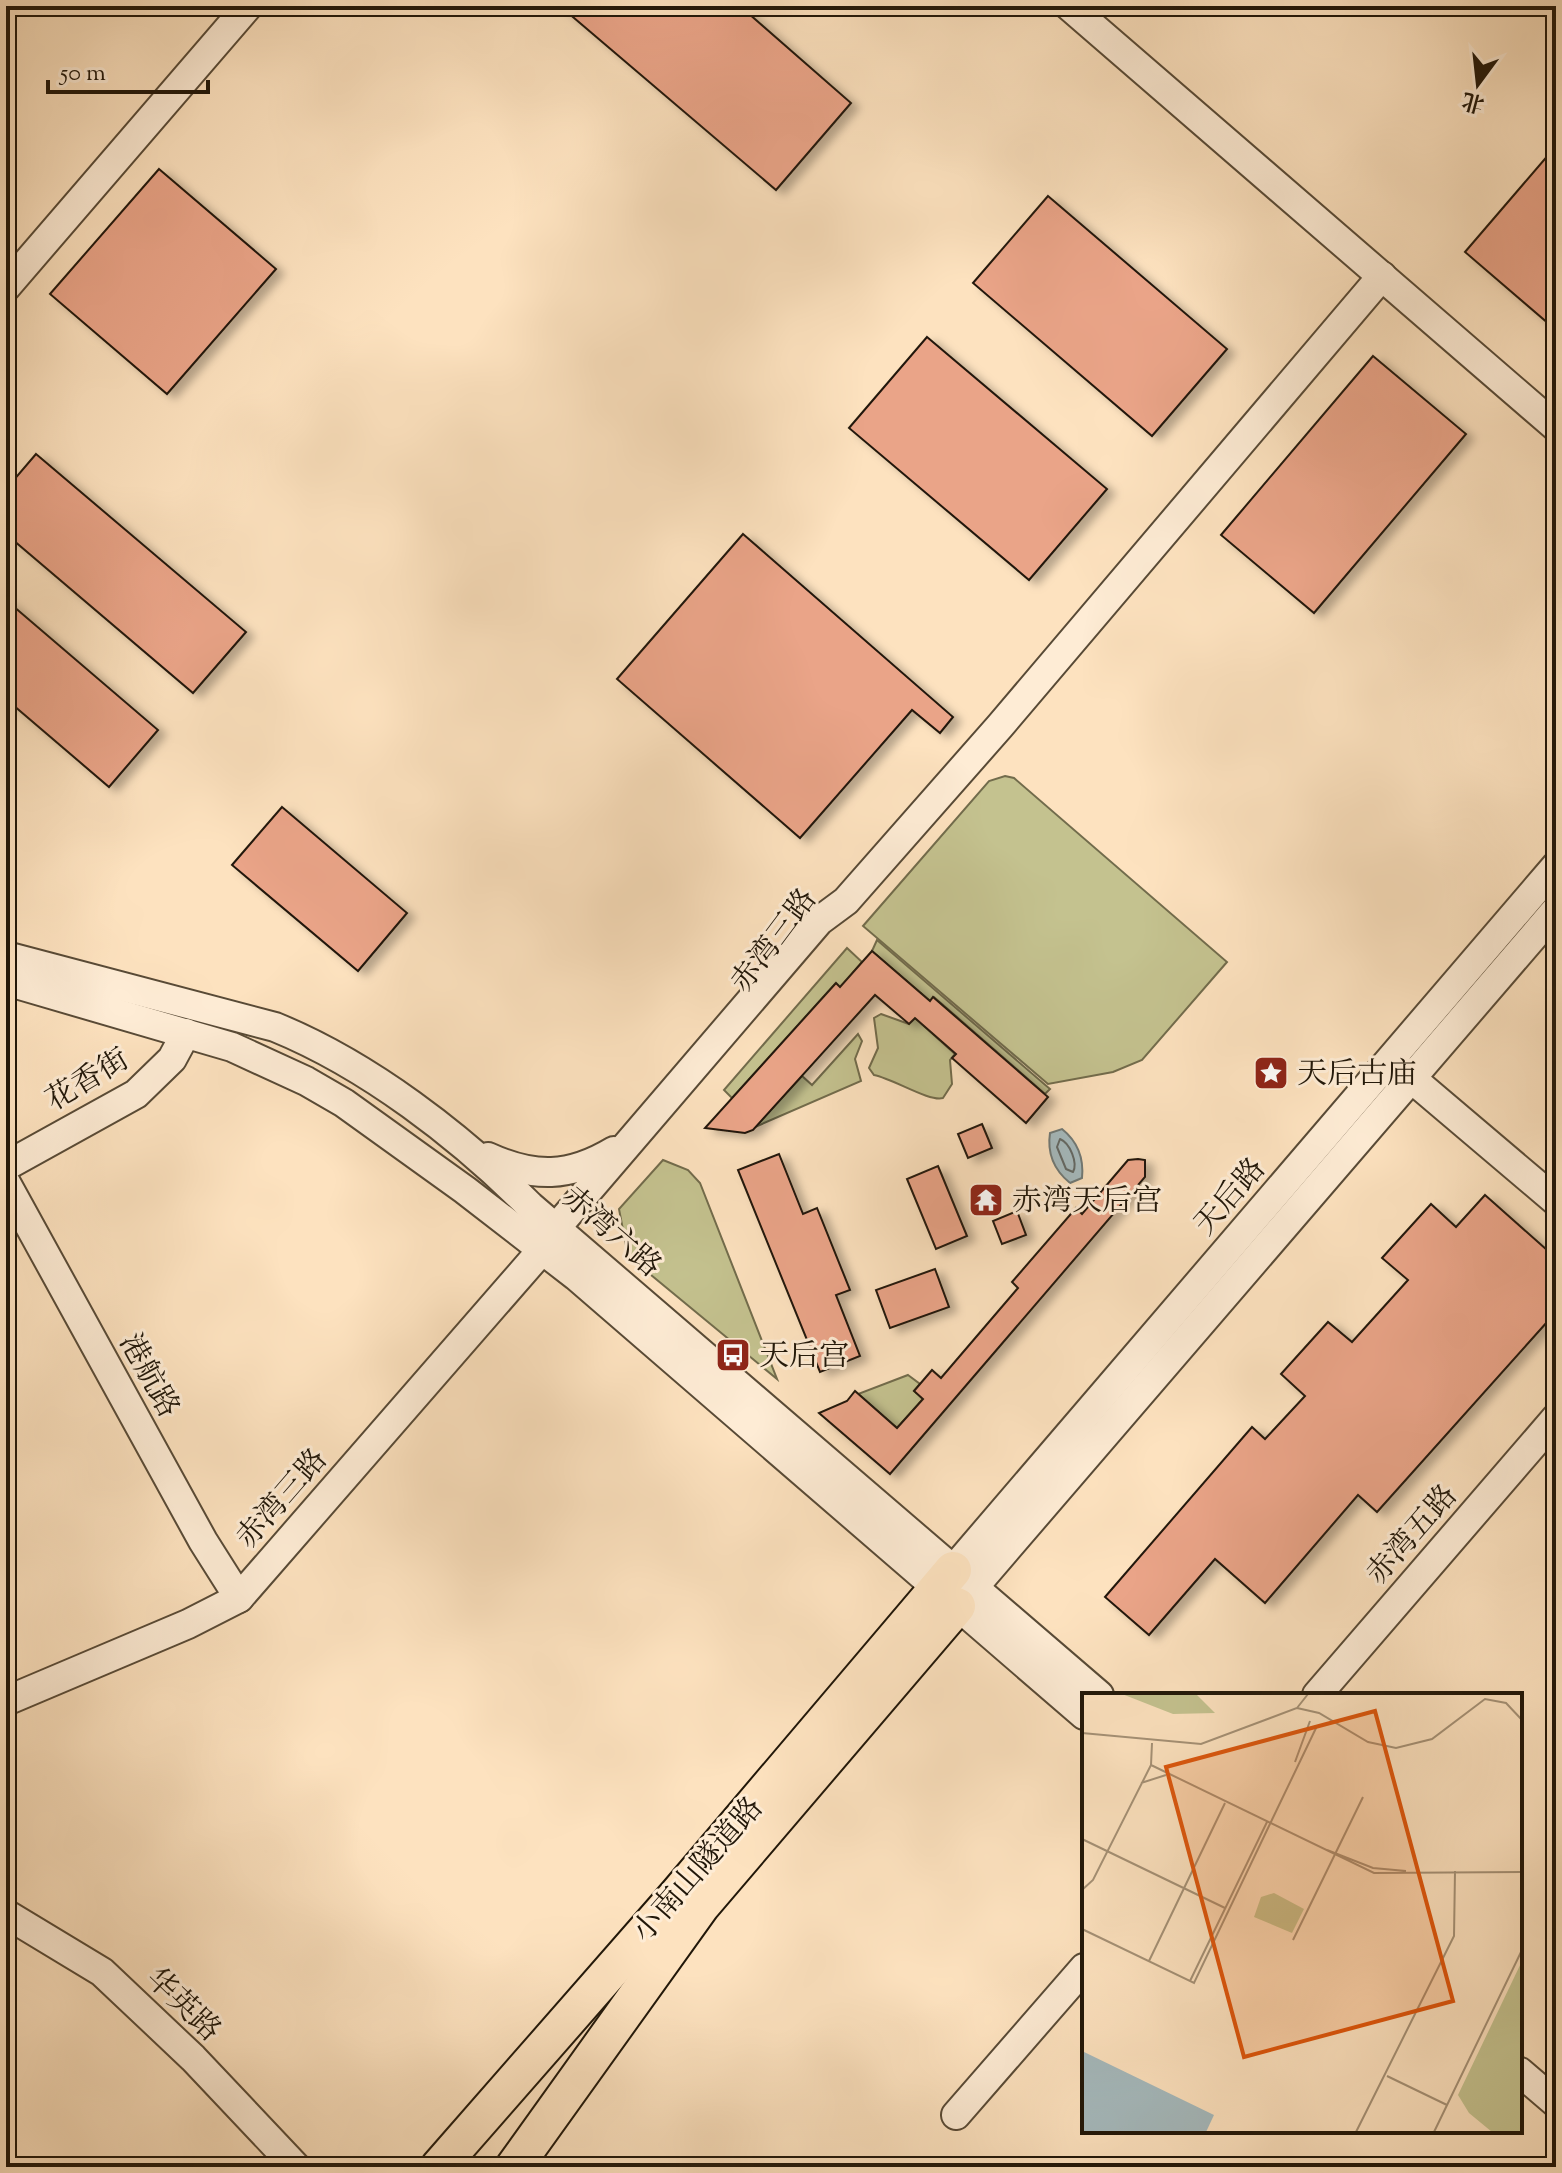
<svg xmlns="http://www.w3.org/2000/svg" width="1562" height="2173" font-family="'Sorts Mill Goudy','Noto Serif SC',serif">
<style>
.green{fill:#c4c28f;stroke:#726c4c;stroke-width:2}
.water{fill:#a5babe;stroke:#707976;stroke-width:2}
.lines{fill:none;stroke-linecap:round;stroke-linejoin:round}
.shore{stroke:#636864;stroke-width:2}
.building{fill:#eaa488;stroke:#211709;stroke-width:2;filter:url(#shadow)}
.minor-casing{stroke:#584a36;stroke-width:32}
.major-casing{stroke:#211709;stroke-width:40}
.minor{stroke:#feecd5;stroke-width:28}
.major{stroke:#fde2bf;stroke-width:36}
.labels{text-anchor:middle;stroke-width:6;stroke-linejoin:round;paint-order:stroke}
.street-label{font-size:30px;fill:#211709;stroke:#feecd5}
.poi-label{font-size:30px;fill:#211709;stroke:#feecd5;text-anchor:start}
.inset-road{fill:none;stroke:#a59176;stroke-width:2}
.view{fill:#de560c;fill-opacity:0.15;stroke:#de560c;stroke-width:4}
.inset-edge{fill:none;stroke:#211709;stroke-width:4}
</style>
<defs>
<filter id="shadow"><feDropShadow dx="8" dy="4.5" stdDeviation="4" flood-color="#0004"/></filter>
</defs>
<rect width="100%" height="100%" fill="#fde2bf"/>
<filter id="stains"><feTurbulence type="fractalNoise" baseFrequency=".0025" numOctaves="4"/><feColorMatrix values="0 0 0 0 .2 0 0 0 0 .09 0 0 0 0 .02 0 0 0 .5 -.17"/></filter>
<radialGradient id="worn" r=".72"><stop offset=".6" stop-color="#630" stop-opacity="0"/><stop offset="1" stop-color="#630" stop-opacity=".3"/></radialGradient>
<!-- green -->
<g class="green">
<path d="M 1005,776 L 1014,778 L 1227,962 L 1142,1060 L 1113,1072 L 1048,1084 L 863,926 L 989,781 Z"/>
<path d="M 877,940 L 1050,1089 L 1045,1094 L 934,997 L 930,1001 L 872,951 Z"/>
<path d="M 847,948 L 862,962 L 852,974 L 859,980 L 859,1004 L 835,984 L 732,1098 L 724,1090 Z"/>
<path d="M 881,1014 L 909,1024 L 915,1018 L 955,1054 L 950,1060 L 952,1084 L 943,1098 C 929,1102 894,1079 874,1075 L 869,1068 L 878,1048 L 874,1018 Z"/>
<path d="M 858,1034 L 862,1041 L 855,1059 L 861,1081 L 755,1127 L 802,1076 L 812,1085 Z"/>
<path d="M 663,1160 L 688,1170 L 700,1183 L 777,1379 L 628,1256 L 619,1209 Z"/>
<path d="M 908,1375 L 920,1384 L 914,1391 L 923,1399 L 897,1428 L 858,1394 Z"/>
</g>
<!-- water -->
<path class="water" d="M 1062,1129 C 1077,1141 1084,1158 1082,1178 L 1070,1183 C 1054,1170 1047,1153 1050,1133 Z"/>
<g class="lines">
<!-- shore -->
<path class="shore" d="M 1060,1139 C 1070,1143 1078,1163 1073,1172 L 1066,1169 L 1057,1147 Z"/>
</g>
<!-- building -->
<g class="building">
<path d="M 560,6 L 740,6 L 851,103 L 776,190 Z"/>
<path d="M 1556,146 L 1556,330 L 1465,252 Z"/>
<path d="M 159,169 L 276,269 L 167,394 L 50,294 Z"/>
<path d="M 1048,196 L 1227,349 L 1152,436 L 973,283 Z"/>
<path d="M 927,337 L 1107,489 L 1029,580 L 849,428 Z"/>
<path d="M 1373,356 L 1466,434 L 1314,613 L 1221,535 Z"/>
<path d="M 36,454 L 246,632 L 193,693 L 6,534 L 6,489 Z"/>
<path d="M 743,534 L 953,717 L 940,733 L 912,710 L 800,838 L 617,679 Z"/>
<path d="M 6,600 L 158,730 L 109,787 L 6,699 Z"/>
<path d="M 282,807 L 407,913 L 358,971 L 232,865 Z"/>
<path d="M 872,951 L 930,1001 L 933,997 L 1048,1097 L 1026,1123 L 952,1058 L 956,1054 L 915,1018 L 909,1024 L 875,995 L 753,1130 L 745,1133 L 705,1128 L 836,983 L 840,987 Z"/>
<path d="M 982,1124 L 992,1148 L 968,1158 L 958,1134 Z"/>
<path d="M 779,1154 L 803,1214 L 817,1208 L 850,1290 L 836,1295 L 860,1356 L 820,1372 L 738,1170 Z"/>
<path d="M 1138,1159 L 1145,1160 L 1145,1177 L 890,1474 L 819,1413 L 847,1401 L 855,1391 L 897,1428 L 923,1399 L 914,1391 L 932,1370 L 941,1378 L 1018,1288 L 1012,1282 L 1076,1208 L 1082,1214 L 1128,1160 Z"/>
<path d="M 938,1166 L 967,1236 L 936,1249 L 907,1179 Z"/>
<path d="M 1485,1195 L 1556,1258 L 1556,1312 L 1377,1512 L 1358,1495 L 1265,1603 L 1215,1559 L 1149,1635 L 1105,1597 L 1252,1427 L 1265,1439 L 1305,1396 L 1281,1374 L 1328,1322 L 1352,1342 L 1408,1280 L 1382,1258 L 1431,1204 L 1456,1227 Z"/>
<path d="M 1017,1211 L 1026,1235 L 1002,1244 L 993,1221 Z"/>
<path d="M 935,1269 L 949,1307 L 890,1328 L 876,1290 Z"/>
</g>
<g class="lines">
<!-- minor casing -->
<g class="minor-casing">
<g id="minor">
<path d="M 1069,6 L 1556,427"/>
<path d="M 6,287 L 248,6"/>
<path d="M 6,956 L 275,1027 C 368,1065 460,1136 530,1206 L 1099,1695"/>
<path d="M 6,981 L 232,1047 L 306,1081 L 344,1103 L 465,1190 L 576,1276 L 1084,1715"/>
<path d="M 1398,1067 L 1556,1201"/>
<path d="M 488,1157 C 534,1178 569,1178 614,1151"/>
<path d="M 6,1166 L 136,1094 L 172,1059 L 186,1033"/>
<path d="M 6,1183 L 203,1541 L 239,1598"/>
<path d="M 953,1570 L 1556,866"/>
<path d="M 961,1602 L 1556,910"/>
<path d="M 1317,1695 L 1556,1418"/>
<path d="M 6,1701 L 188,1624 L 239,1598 L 542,1250 L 556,1228 L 819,921 L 846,901 L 1000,726 L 1382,276"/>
<path d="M 6,1914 L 102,1972 L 193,2058 L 296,2167"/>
<path d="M 1520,2072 L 1556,2103"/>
<path d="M 956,2115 L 1084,1968"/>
</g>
</g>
<!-- major casing -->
<g class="major-casing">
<g id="major">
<path d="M 439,2167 L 678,1894 L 953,1570"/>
<path d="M 514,2167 L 701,1906 L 957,1606"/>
</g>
</g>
<!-- minor -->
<use href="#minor" class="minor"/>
<!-- major -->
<use href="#major" class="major"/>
</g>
<!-- icons -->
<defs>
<g id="sight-square" transform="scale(1.8)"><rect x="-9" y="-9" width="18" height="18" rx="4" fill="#8f2418" stroke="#feecd5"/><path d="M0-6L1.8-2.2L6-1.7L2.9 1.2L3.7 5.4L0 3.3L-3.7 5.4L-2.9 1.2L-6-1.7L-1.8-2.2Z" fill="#fff"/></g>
<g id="temple-square" transform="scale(1.8)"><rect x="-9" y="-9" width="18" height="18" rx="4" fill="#8f2418" stroke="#feecd5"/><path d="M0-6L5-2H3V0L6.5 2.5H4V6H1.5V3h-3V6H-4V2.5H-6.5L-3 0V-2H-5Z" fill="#fff"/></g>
<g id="bus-square" transform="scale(1.8)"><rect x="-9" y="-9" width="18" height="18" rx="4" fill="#8f2418" stroke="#feecd5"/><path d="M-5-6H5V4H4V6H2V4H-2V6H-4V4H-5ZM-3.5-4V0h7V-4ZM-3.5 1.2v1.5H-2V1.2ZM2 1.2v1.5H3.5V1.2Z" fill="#fff"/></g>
</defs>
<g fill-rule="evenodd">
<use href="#sight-square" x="1271" y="1073"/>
<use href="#temple-square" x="986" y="1200"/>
<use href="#bus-square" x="733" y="1355"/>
</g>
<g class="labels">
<!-- street labels -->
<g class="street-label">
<text transform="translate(773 940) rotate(-53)" y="10">赤湾三路</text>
<text transform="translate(87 1079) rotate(-31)" y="10">花香街</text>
<text transform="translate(1229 1196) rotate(-49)" y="10">天后路</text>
<text transform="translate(612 1231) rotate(41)" y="10">赤湾六路</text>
<text transform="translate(150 1375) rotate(61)" y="10">港航路</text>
<text transform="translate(281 1498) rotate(-49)" y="10">赤湾三路</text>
<text transform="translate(1411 1534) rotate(-49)" y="10">赤湾五路</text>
<text transform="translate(697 1869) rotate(-49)" y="10">小南山隧道路</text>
<text transform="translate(184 2004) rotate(44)" y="10">华英路</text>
</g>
<!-- poi labels -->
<g class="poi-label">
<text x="1297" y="1083">天后古庙</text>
<text x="1012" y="1210">赤湾天后宫</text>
<text x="759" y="1365">天后宫</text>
</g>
</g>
<!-- overview -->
<g transform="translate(1082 1693)">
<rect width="440" height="440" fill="#fde2bf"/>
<path d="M 40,1 L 114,1 L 133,20 L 91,21 ZM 192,200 L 222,216 L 210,240 L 172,224 L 179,204 ZM 440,268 L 440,439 L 410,439 L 387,420 L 376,402 Z" fill="#c4c28f"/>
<path d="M 0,358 L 132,422 L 124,439 L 0,439 Z" fill="#a5babe"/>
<path class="inset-road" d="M 215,15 L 237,20 L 286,49 L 314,55 L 350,46 L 403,6 L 424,10 L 440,27M 0,40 L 119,51 L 215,15 L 226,1M 213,69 L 228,28M 69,72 L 292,180 L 440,179M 59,90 L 84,82M 187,133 L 235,33M 0,146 L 143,215M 245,157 L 291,175 L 324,178M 0,197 L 11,187 L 69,72 L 70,50M 0,236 L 112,290 L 187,133M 211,247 L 281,104M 67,268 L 143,110M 108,288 L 185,129M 305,383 L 365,412M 274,439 L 372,243 L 373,178M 352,439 L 440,257"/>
<path class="view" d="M 293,18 L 371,308 L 162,364 L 84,74 Z"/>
<rect width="440" height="440" class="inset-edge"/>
</g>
<!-- margin -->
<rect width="1562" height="2173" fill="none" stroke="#fde2bf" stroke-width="32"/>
<rect x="8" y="8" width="1546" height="2157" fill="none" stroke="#211709" stroke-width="4"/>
<rect x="16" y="16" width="1530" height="2141" fill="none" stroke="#211709" stroke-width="2"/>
<!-- north arrow -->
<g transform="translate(1478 84) rotate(195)" stroke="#feecd5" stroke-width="6" paint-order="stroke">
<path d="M0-6L14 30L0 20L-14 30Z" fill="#211709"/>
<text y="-12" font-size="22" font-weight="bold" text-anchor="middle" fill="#211709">北</text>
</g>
<!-- scale -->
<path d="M48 80v12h160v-12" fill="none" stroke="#211709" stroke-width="4"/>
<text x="60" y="80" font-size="24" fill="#211709" stroke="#feecd5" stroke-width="6" paint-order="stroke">50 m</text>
<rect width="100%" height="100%" filter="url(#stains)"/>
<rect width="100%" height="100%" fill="url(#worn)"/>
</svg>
